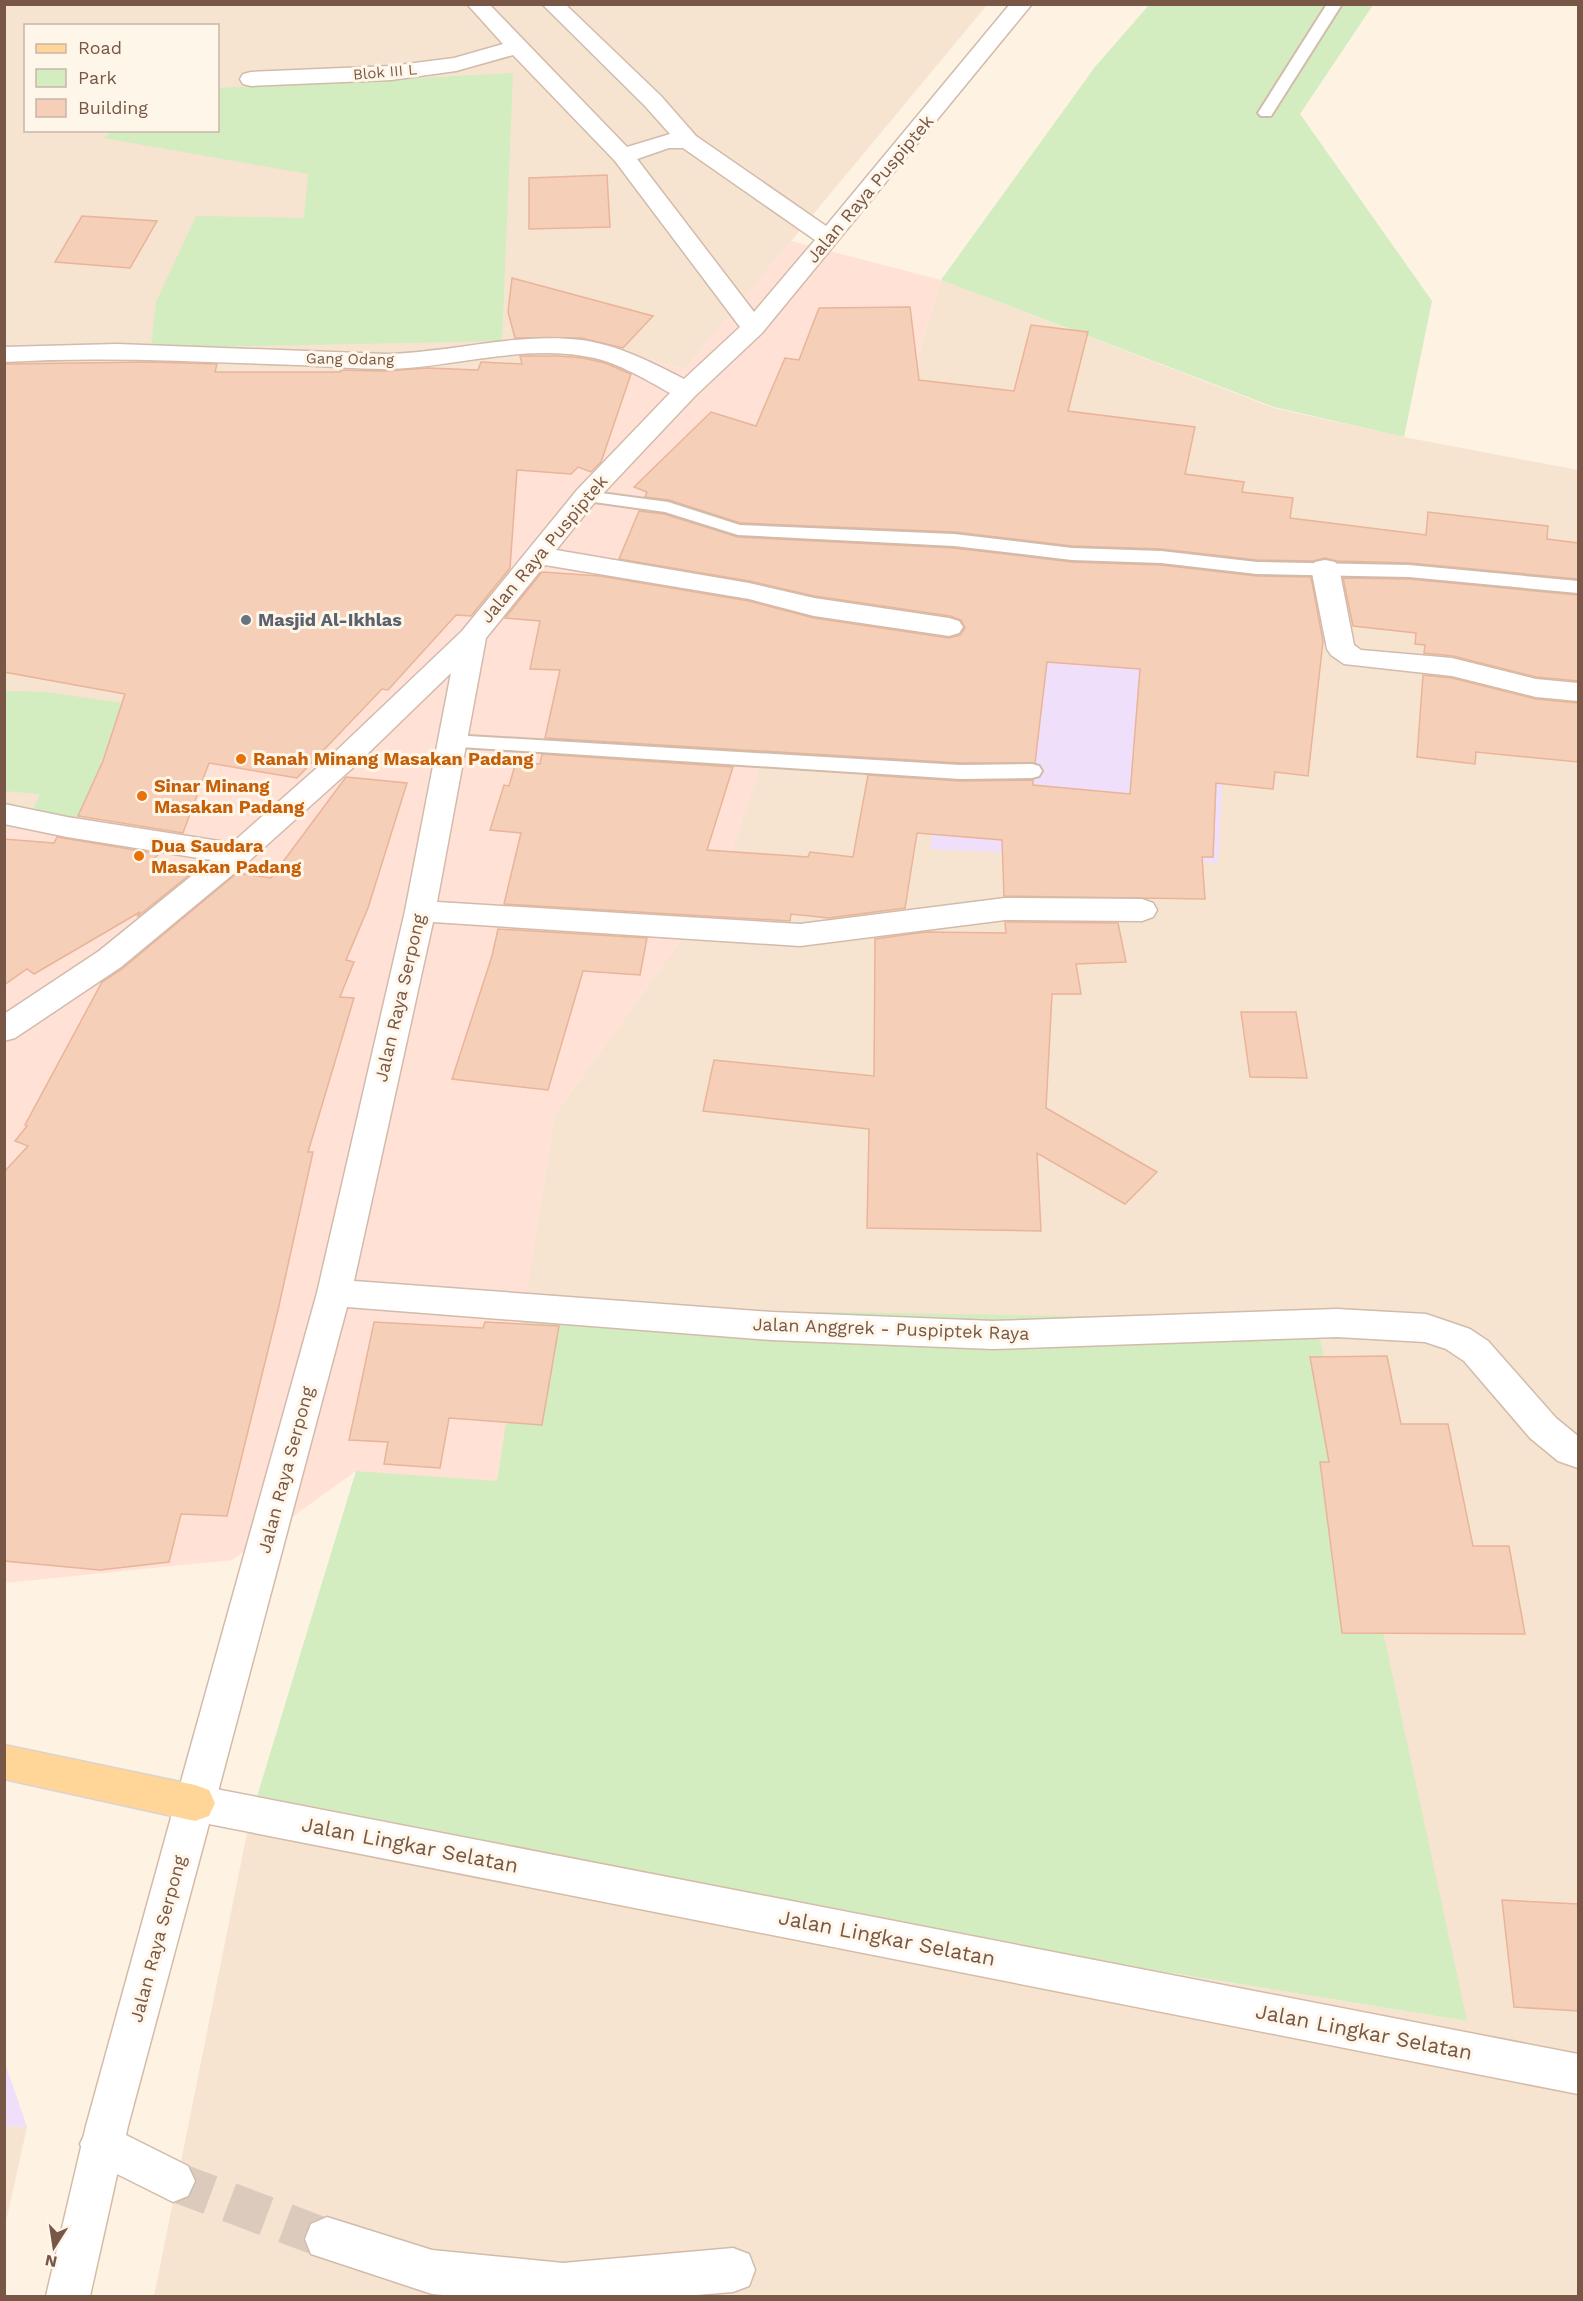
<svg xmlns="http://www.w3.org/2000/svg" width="1583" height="2301" font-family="'Work Sans',sans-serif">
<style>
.residential{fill:#f6e4d1;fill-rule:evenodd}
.commercial{fill:#ffe1d6}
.education{fill:#f0dffa}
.green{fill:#d3ecc0}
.building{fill:#f5cfb8;stroke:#e9b498;stroke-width:1.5}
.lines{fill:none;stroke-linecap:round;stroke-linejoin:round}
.minor-tunnel{stroke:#dccbbc;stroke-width:40;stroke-dasharray:40 20;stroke-linecap:butt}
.service-casing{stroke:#d2bbab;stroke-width:4}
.minor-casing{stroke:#d2bbab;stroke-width:3}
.secondary-casing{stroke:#d5bba8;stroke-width:3}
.primary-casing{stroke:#dcd3cf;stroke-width:3}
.service{fill:#fff;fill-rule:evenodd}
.minor{fill:#fff;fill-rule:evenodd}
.secondary{fill:#fff;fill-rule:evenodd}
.primary{fill:#ffd698;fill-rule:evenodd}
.worship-dot{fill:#6b7280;stroke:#fff6ea;stroke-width:2}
.food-dot{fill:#e8710a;stroke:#fff6ea;stroke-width:2}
.labels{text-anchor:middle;stroke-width:6;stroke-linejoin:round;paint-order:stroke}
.far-street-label{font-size:15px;fill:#785747;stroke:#fff6ea}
.street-label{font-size:18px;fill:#785747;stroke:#fff6ea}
.worship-label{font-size:18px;font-weight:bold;fill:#5b616d;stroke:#fff6ea;text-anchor:start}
.food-label{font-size:18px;font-weight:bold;fill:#c56008;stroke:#fff6ea;text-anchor:start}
.near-street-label{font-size:21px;fill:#785747;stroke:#fff6ea}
</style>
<rect width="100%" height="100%" fill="#fef2e3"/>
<!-- residential -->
<g class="residential">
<path d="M 5,5 L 987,5 L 685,369 L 580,340 L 367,597 L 107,761 L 5,836 ZM 26,26 L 218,26 L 218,130 L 26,130 Z"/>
<path d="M 941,280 L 1274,408 L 1404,437 L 1578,470 L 1578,2296 L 154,2296 L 249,1823 L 1466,2021 L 524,1307 L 555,1114 L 721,885 L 804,622 L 856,561 Z"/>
<path d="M 5,2126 L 27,2127 L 5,2226 Z"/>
</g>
<!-- commercial -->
<path class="commercial" d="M 791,241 L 941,280 L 856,561 L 841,602 L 804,623 L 781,704 L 721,885 L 555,1114 L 497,1482 L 356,1471 L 232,1560 L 5,1583 L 4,836 L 107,761 L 367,597 L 580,340 L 685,369 Z"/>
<!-- education -->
<g class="education">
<path d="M 967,587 L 1228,681 L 1218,863 L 930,849 Z"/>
<path d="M 4,2063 L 5,2063 L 27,2127 L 5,2126 Z"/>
</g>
<!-- green -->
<g class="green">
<path d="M 1149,5 L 1373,5 L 1300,114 L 1432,301 L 1404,437 L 1274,407 L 941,280 L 1095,67 Z"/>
<path d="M 513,73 L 502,341 L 151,348 L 156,302 L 196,216 L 304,218 L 308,174 L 103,138 L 112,131 L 218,130 L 218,88 Z"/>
<path d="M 6,691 L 46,692 L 122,703 L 103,761 L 75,823 L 34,808 L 40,794 L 5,791 Z"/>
<path d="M 524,1307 L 1316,1320 L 1467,2021 L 249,1823 L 356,1471 L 497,1481 Z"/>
</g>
<!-- building -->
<g class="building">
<path d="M 607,175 L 610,227 L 529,229 L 529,178 Z"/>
<path d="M 82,216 L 157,221 L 130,268 L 55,262 Z"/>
<path d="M 512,278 L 653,316 L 623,348 L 581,338 L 515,338 L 508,312 Z"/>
<path d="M 910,307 L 919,380 L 1014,391 L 1031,325 L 1088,332 L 1068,411 L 1195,427 L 1185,474 L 1244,482 L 1242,492 L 1293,498 L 1290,518 L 1426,535 L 1428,512 L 1548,526 L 1547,539 L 1578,543 L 1578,579 L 1409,563 L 1337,561 L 1325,558 L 1313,561 L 1257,560 L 1161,549 L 1072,546 L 954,532 L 740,523 L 669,500 L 645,497 L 647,492 L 634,487 L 711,412 L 756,426 L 785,358 L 799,360 L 819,308 Z"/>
<path d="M 520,356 L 558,356 L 583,358 L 605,363 L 631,374 L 601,462 L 591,472 L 578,467 L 571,474 L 517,470 L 510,568 L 471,616 L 456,615 L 388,690 L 382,689 L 297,778 L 209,763 L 183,833 L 78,816 L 103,761 L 125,694 L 4,672 L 4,364 L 152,362 L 217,364 L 215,372 L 340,372 L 341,370 L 385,371 L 428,368 L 478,370 L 481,362 L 522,364 Z"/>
<path d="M 639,511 L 664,514 L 738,537 L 954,548 L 1072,562 L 1161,565 L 1257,576 L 1311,577 L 1323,641 L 1308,776 L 1275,772 L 1273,789 L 1216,783 L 1213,857 L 1202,857 L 1205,899 L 1004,896 L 1002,840 L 917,833 L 905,908 L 829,918 L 791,914 L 790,921 L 504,904 L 521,833 L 490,830 L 504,785 L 509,786 L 516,762 L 540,764 L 542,754 L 733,767 L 707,850 L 808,857 L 810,852 L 853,857 L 868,775 L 960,781 L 1033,780 L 1033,785 L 1130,794 L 1140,669 L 1047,662 L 1035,763 L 960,763 L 545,738 L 560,670 L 530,669 L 540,621 L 505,618 L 542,572 L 600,576 L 749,601 L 814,618 L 949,638 L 960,635 L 965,628 L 961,620 L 950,616 L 814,596 L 749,581 L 619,559 Z"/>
<path d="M 1343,578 L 1409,579 L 1578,595 L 1578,681 L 1536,677 L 1453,656 L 1424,653 L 1425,645 L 1415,644 L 1416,633 L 1353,626 Z"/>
<path d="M 1423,675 L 1452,678 L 1536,699 L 1578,703 L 1578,762 L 1476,752 L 1475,764 L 1417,757 Z"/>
<path d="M 346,777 L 407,783 L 368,908 L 346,960 L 354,962 L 340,997 L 354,998 L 308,1152 L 313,1152 L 278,1310 L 227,1516 L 181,1514 L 169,1562 L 100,1570 L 4,1561 L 4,1172 L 28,1146 L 15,1141 L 27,1126 L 25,1125 L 102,982 L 122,969 L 237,873 L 271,878 Z"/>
<path d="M 57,837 L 159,854 L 151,861 L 198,868 L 137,917 L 140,912 L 34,974 L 27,969 L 4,985 L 4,839 L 54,843 Z"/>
<path d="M 1005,922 L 1118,923 L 1126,962 L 1076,964 L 1081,994 L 1052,994 L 1046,1108 L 1157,1172 L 1125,1204 L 1037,1153 L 1041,1231 L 867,1228 L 869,1129 L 703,1111 L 714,1060 L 874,1076 L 875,939 L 925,932 L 1006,933 Z"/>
<path d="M 498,929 L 647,938 L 640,975 L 583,971 L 548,1090 L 452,1079 L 492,956 Z"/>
<path d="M 1241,1012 L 1296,1012 L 1307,1078 L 1250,1077 Z"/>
<path d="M 374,1322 L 483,1328 L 485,1322 L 559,1326 L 542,1425 L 449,1418 L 440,1468 L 384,1464 L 388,1442 L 349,1440 Z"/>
<path d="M 1387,1356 L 1401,1424 L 1448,1424 L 1473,1546 L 1509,1546 L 1525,1634 L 1342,1633 L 1320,1462 L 1329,1462 L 1310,1357 Z"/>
<path d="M 1502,1900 L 1578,1904 L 1578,2011 L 1514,2007 Z"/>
</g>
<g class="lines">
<!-- minor-tunnel -->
<path class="minor-tunnel" d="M 173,2181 L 327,2239"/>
<!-- service casing -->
<g class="service-casing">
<g id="service">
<path d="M 1327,4 L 1342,4 L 1271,116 L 1261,116 L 1258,113 Z"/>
<path d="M 586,491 L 668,502 L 740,525 L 954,534 L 1072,548 L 1161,551 L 1257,562 L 1409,565 L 1578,581 L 1578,593 L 1409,577 L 1257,574 L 1161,563 L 1072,560 L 954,546 L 738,535 L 665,512 L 580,500 L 577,496 L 580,492 Z"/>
<path d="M 452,735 L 960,765 L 1032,764 L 1039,766 L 1042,771 L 1039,776 L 1032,778 L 960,779 L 445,746 L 442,741 L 445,736 Z"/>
</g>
</g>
<!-- minor casing -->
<g class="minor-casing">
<g id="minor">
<path d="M 467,4 L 489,4 L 627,147 L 670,134 L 645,106 L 542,4 L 565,4 L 661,96 L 696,136 L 826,226 L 1010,4 L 1032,4 L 762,333 L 695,396 L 595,502 L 556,550 L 749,583 L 814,598 L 949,618 L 959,621 L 963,627 L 959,633 L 949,636 L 814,616 L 749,599 L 545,565 L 486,638 L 437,902 L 800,924 L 1005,898 L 1142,899 L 1153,903 L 1157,910 L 1153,917 L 1142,921 L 1005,920 L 800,946 L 433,922 L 354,1281 L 772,1312 L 993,1321 L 1337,1309 L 1426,1314 L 1470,1329 L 1488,1341 L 1556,1418 L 1578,1436 L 1578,1468 L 1558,1461 L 1530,1438 L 1464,1361 L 1446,1349 L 1425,1342 L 1337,1337 L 993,1349 L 772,1340 L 347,1307 L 215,1803 L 209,1816 L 195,1821 L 181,1816 L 175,1803 L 317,1293 L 405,911 L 451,673 L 356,765 L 249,861 L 121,967 L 15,1038 L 4,1041 L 4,1014 L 99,951 L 211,860 L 67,837 L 4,824 L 4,804 L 67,817 L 232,843 L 336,751 L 462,631 L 577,490 L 670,393 C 643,378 614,360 583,356 C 517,345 451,368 385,369 C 356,369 327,366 299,365 C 201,362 103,356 4,362 L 4,347 L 117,344 L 385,354 C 450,353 516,332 581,340 C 618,345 651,362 684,379 L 740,327 L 615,161 L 513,55 L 456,71 L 391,80 L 251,86 L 243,84 L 240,79 L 243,74 L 251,72 L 391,66 L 454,58 L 503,44 ZM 669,148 L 683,148 L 815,240 L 754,312 L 637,159 Z"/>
<path d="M 1325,560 L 1335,562 L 1339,568 L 1354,645 L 1361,650 L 1452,658 L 1536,679 L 1578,683 L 1578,701 L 1536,697 L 1452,676 L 1344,664 L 1331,655 L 1327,649 L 1311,568 L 1315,562 Z"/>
<path d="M 102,2123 L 188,2166 L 195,2181 L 188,2196 L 173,2202 L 87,2159 L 80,2144 L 87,2129 Z"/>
<path d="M 327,2217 L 432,2250 L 563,2263 L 733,2248 L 749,2254 L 755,2270 L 749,2286 L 733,2292 L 684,2296 L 455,2296 L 432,2294 L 311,2254 L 305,2239 L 311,2224 Z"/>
</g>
</g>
<!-- secondary casing -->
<g class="secondary-casing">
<path id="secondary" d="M 195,1785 L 1578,2054 L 1578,2094 L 209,1824 L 128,2126 L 90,2296 L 46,2296 L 86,2126 L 175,1803 L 181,1790 Z"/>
</g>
<!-- primary casing -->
<g class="primary-casing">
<path id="primary" d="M 4,1745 L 195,1785 L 209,1790 L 215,1803 L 209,1816 L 195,1821 L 4,1779 Z"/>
</g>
<!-- service -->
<use href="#service" class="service"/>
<!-- minor -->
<use href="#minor" class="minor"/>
<!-- secondary -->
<use href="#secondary" class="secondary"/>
<!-- primary -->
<use href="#primary" class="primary"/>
</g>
<!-- markers -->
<circle class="worship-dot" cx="246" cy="620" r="6"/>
<g class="food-dot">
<circle cx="241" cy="759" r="6"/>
<circle cx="142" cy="796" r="6"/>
<circle cx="139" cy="856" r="6"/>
</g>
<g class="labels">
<!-- far-street labels -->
<g class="far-street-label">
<text transform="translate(385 72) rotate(-5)" y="5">Blok III L</text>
<text transform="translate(350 359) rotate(1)" y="5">Gang Odang</text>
</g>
<!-- street labels -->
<g class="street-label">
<text transform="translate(870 189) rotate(-50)" y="6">Jalan Raya Puspiptek</text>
<text transform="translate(544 549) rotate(-50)" y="6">Jalan Raya Puspiptek</text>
<text transform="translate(400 998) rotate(-77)" y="6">Jalan Raya Serpong</text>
<text transform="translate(891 1329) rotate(2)" y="6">Jalan Anggrek - Puspiptek Raya</text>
<text transform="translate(286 1470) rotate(-75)" y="6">Jalan Raya Serpong</text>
<text transform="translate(158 1939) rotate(-75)" y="6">Jalan Raya Serpong</text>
</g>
<!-- worship labels -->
<g class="worship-label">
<text x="258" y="626">Masjid Al-Ikhlas</text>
</g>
<!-- food labels -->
<g class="food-label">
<text x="253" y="765">Ranah Minang Masakan Padang</text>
<text x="154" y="792">Sinar Minang<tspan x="154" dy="21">Masakan Padang</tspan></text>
<text x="151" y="852">Dua Saudara<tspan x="151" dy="21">Masakan Padang</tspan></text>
</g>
<!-- near-street labels -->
<g class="near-street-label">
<text transform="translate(410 1845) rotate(11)" y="7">Jalan Lingkar Selatan</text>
<text transform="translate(887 1938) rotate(11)" y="7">Jalan Lingkar Selatan</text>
<text transform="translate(1364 2032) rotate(11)" y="7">Jalan Lingkar Selatan</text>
</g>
</g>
<!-- border -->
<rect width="1583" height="2301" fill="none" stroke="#785747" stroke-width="12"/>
<!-- legend -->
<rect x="24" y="24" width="195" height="108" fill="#fff6ea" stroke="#c9b6a9" stroke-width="1.5"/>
<rect x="36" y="44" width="30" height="9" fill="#ffd698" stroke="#c9b6a9" stroke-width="1.5"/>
<text x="78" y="54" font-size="18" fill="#785747">Road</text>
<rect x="36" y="69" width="30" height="18" fill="#d3ecc0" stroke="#c9b6a9" stroke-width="1.5"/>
<text x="78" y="84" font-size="18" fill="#785747">Park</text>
<rect x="36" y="99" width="30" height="18" fill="#f5cfb8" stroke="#c9b6a9" stroke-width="1.5"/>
<text x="78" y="114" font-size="18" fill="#785747">Building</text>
<!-- north arrow -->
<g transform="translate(54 2247) rotate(192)" stroke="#fff6ea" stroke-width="4.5" paint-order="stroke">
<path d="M0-4.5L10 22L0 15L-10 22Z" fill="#785747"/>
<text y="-9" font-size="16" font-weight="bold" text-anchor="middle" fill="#785747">N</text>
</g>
</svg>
